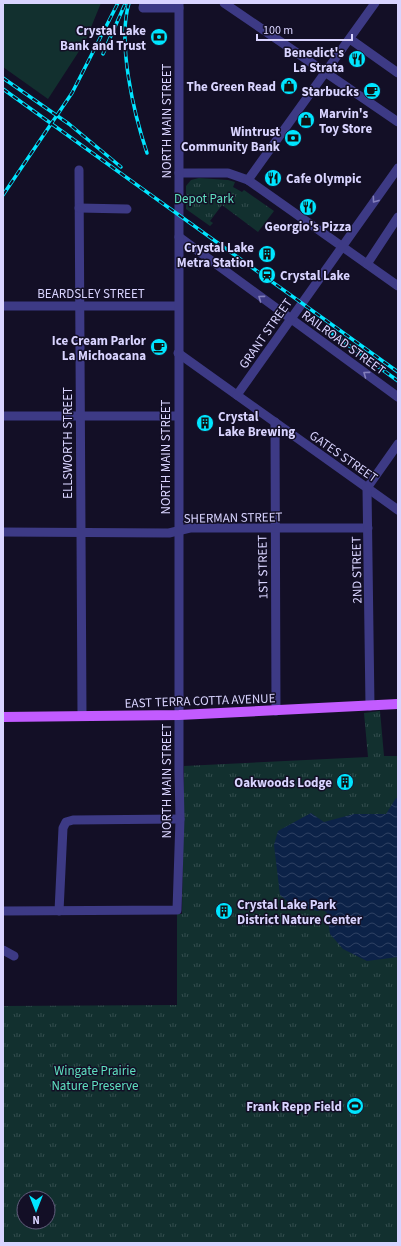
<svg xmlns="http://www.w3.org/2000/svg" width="401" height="1246" font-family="'Source Sans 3',sans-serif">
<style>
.grass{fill:#12302f}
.park{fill:url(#park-tufts);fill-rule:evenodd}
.water{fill:url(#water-waves)}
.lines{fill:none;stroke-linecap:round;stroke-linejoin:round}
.minor{stroke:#3d3a85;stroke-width:9}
.major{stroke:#c25bff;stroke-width:10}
.rail-casing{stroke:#00e5ff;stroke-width:3.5}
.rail{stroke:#130f26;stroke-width:2;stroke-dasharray:6;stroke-linecap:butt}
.oneway{stroke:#837fbc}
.labels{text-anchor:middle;stroke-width:3;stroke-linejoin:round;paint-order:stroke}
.poi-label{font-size:13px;font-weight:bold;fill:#d9d4ff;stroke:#130f26;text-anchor:end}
.street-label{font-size:13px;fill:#d9d4ff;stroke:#130f26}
.park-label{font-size:13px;fill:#5fe0c0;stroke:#130f26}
</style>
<defs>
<pattern id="park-tufts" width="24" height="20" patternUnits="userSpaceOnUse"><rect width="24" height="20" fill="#12302f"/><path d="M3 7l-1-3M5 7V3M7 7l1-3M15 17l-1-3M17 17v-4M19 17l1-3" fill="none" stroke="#344d4e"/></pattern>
<pattern id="water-waves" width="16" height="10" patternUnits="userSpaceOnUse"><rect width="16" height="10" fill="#0c2248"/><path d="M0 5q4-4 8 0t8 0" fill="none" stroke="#2f4163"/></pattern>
</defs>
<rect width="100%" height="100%" fill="#130f26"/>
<!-- grass -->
<path class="grass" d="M 3,3 L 101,3 L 85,42 L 48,99 L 3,67 Z"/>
<!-- park -->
<g class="park">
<path d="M 199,178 L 228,180 L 235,182 L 233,187 L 242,192 L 244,190 L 274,211 L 258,232 L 222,205 L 210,221 L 213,223 L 210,226 L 186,209 L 186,186 L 191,180 Z"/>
<path d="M 380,711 L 384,756 L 398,756 L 398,1243 L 3,1243 L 3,1006 L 177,1005 L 177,914 L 182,914 L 184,766 L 368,757 L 364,713 ZM 24,1198 L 48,1198 L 48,1222 L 24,1222 Z"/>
</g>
<!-- water -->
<path class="water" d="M 396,798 L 398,799 L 398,957 L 367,961 L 343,949 L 330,934 L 327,913 L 322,909 L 318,911 L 293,906 L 280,895 L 274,845 L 278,831 L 311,813 L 324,822 L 354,814 L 386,814 Z"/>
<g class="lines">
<!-- minor -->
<g class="minor">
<path d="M 144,3 L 143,8 L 179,8"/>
<path d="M 224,3 L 398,122"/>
<path d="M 350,39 L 398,73"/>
<path d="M 79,170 L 82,716"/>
<path d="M 179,173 L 228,173 L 248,180 L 398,286"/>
<path d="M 248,180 L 375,3"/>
<path d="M 79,208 L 127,209"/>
<path d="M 179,237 L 398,397"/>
<path d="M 367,264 L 398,217"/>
<path d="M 3,306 L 178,306"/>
<path d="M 178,353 L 398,510"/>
<path d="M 237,395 L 398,168"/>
<path d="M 3,416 L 178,416"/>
<path d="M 275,422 L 276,711"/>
<path d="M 3,532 L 169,533 L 190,528 L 368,528"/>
<path d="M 370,706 L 367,488 L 398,444"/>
<path d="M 3,911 L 177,910 L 180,819 L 179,772 L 179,3"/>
<path d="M 59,911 L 63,828 L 66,822 L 73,820 L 180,819"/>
<path d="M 3,950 L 14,956"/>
</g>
<!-- major -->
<path class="major" d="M 3,717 L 179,715 L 398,704"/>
<!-- rail casing -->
<g class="rail-casing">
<g id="rail">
<path d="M 129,3 C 117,43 134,114 147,153"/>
<path d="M 103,54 L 125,4"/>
<path d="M 3,78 L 69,124 L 121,167"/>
<path d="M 3,89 L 398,372"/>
<path d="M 3,195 L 72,93 L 118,3"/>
<path d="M 326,329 L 398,381"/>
</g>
</g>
<!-- rail -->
<use href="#rail" class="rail"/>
</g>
<!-- one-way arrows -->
<defs><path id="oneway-chevron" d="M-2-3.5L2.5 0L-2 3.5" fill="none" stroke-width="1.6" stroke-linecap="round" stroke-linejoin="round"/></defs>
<g class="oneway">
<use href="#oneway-chevron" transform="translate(375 200) rotate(126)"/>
<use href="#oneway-chevron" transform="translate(261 298) rotate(-144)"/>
<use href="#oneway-chevron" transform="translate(366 374) rotate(-144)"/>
</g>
<!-- icons -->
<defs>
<g id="bank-disc" transform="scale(0.9)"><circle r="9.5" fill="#00e5ff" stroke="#130f26"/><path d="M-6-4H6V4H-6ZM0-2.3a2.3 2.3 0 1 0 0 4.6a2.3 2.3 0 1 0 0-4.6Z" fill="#111"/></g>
<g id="restaurant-disc" transform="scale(0.9)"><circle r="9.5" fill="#00e5ff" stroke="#130f26"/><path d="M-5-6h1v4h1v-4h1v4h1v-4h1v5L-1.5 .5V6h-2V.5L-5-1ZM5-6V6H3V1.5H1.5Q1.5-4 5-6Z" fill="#111"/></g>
<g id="shop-disc" transform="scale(0.9)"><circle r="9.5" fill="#00e5ff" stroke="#130f26"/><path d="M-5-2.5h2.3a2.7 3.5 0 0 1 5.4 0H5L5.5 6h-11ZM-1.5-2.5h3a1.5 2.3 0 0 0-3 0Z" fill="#111"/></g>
<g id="cafe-disc" transform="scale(0.9)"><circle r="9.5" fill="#00e5ff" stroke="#130f26"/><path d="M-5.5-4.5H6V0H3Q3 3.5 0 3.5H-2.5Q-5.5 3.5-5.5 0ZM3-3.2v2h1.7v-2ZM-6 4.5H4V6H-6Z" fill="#111"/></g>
<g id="building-disc" transform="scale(0.9)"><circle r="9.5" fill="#00e5ff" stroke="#130f26"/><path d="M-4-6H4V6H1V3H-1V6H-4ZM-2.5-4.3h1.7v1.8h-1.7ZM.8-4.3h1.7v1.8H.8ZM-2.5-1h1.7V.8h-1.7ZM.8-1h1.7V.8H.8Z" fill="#111"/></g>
<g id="station-disc" transform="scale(0.9)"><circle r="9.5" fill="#00e5ff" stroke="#130f26"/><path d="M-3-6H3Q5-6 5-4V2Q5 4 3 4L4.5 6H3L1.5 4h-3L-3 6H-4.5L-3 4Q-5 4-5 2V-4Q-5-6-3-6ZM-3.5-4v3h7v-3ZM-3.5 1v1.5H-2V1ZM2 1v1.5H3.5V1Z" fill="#111"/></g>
<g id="stadium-disc" transform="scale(0.9)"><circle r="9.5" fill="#00e5ff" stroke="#130f26"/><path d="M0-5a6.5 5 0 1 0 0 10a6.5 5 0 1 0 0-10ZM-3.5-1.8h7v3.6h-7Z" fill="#111"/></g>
</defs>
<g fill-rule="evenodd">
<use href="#bank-disc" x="159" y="37"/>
<use href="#restaurant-disc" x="357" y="59"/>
<use href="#shop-disc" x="289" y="86"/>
<use href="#cafe-disc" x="372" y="91"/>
<use href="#shop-disc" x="306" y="120"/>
<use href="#bank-disc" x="293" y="138"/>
<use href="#restaurant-disc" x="273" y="178"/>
<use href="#restaurant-disc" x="308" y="207"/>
<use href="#building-disc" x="267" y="254"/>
<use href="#station-disc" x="267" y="275"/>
<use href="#cafe-disc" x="159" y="347"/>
<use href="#building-disc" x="205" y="423"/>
<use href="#building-disc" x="345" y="782"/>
<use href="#building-disc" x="224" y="911"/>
<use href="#stadium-disc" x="355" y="1106"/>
</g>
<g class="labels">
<!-- poi labels -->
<g class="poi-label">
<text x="146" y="35">Crystal Lake<tspan x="146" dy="15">Bank and Trust</tspan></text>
<text x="344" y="57">Benedict's<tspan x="344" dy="15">La Strata</tspan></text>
<text x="276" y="91">The Green Read</text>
<text x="359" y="96">Starbucks</text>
<text x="319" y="118" text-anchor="start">Marvin's<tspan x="319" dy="15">Toy Store</tspan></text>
<text x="280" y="136">Wintrust<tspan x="280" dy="15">Community Bank</tspan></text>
<text x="286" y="183" text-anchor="start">Cafe Olympic</text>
<text x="308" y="231" text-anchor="middle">Georgio's Pizza</text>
<text x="254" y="252">Crystal Lake<tspan x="254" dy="15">Metra Station</tspan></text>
<text x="280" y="280" text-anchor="start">Crystal Lake</text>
<text x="146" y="345">Ice Cream Parlor<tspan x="146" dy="15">La Michoacana</tspan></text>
<text x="218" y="421" text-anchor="start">Crystal<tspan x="218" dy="15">Lake Brewing</tspan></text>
<text x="332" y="787">Oakwoods Lodge</text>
<text x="237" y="909" text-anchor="start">Crystal Lake Park<tspan x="237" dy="15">District Nature Center</tspan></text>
<text x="342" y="1111">Frank Repp Field</text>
</g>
<!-- street labels -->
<g class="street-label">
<text transform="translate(166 121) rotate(-90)" y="5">NORTH MAIN STREET</text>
<text x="91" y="298">BEARDSLEY STREET</text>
<text transform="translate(265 333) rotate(-55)" y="5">GRANT STREET</text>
<text transform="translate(344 342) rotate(36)" y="5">RAILROAD STREET</text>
<text transform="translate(67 443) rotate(-90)" y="5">ELLSWORTH STREET</text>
<text transform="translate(344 456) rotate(35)" y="5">GATES STREET</text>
<text transform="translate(165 457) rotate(-90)" y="5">NORTH MAIN STREET</text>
<text transform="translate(233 517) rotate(-1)" y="5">SHERMAN STREET</text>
<text transform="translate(262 567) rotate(-91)" y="5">1ST STREET</text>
<text transform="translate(356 570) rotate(-91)" y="5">2ND STREET</text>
<text transform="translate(200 700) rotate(-2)" y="5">EAST TERRA COTTA AVENUE</text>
<text transform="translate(166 781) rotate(-90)" y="5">NORTH MAIN STREET</text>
</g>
<!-- park labels -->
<g class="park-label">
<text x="204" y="203">Depot Park</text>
<text x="95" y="1075">Wingate Prairie<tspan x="95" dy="15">Nature Preserve</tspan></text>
</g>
</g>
<!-- border -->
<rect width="401" height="1246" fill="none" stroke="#d9d4ff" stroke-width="8"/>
<!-- north arrow -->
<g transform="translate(36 1210) rotate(180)"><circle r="19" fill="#130f26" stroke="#625e7d"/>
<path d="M0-3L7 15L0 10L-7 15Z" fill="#00e5ff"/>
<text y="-6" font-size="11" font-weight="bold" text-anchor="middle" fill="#d9d4ff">N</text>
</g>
<!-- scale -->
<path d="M257 34v6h95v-6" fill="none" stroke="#d9d4ff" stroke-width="2"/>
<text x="263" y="34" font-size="12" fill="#d9d4ff" stroke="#130f26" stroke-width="3" paint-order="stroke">100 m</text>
</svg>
